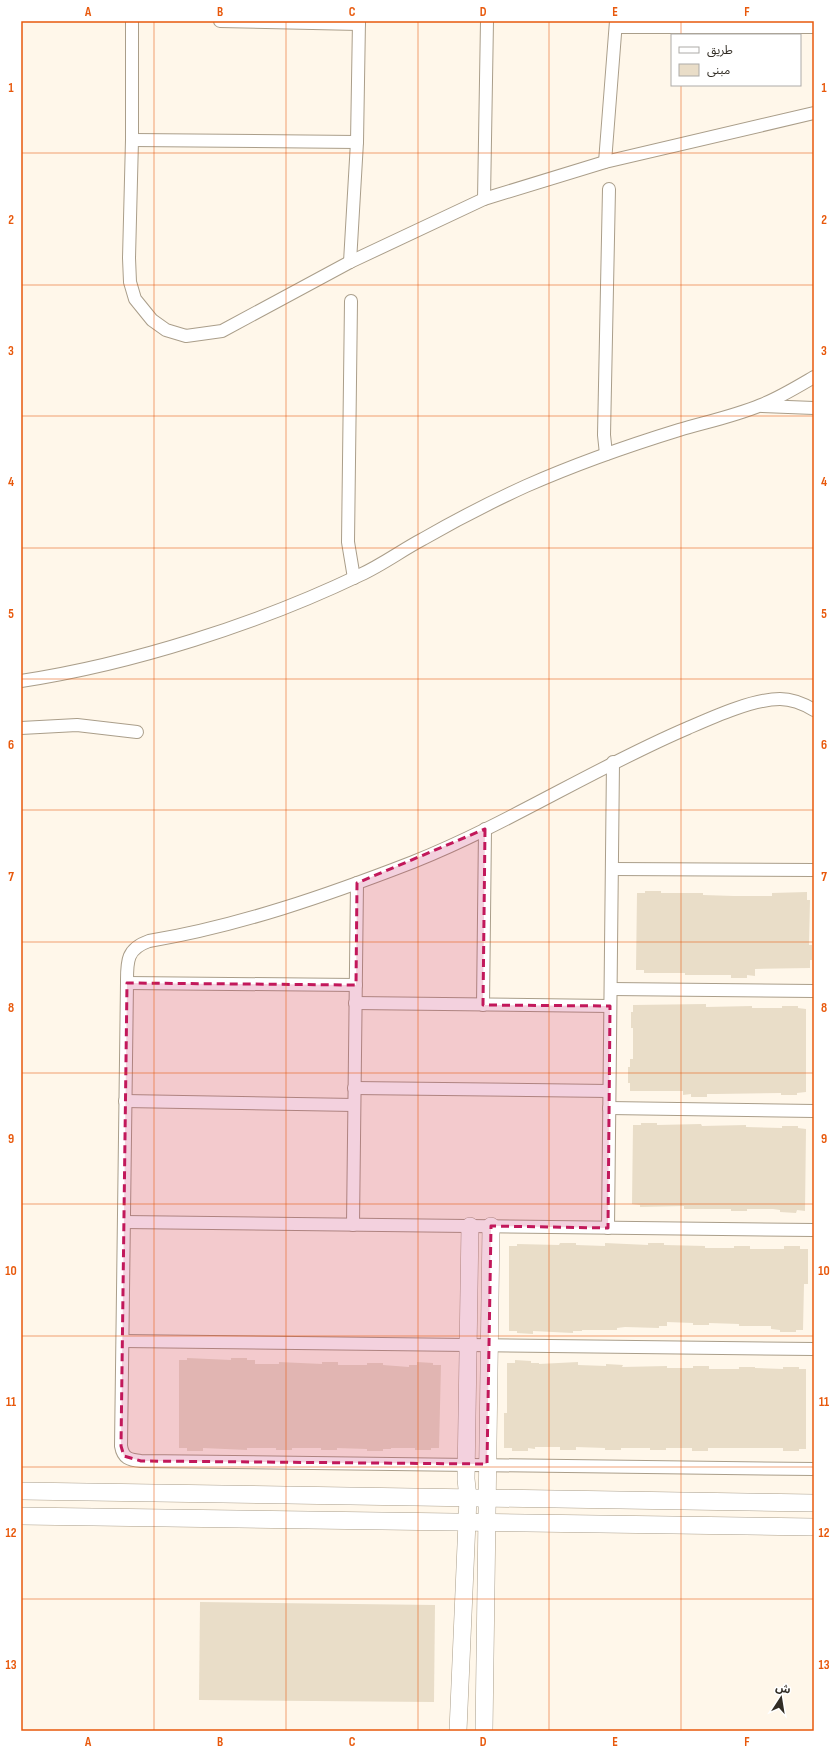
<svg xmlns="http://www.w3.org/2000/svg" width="835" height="1752" font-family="'Sofia Sans Condensed','Noto Sans Arabic',sans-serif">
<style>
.building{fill:#e9ddc8}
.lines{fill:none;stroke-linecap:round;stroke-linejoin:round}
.street-casing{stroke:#aa9e8a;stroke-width:14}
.secondary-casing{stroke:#aa9e8a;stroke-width:18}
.street{stroke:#fff;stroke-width:12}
.secondary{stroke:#fff;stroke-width:17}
.marked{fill:#c2185b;fill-opacity:0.2;stroke:#c2185b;stroke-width:3;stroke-dasharray:8 5;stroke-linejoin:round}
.grid{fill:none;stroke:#e8590c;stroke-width:1;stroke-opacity:0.55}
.neatline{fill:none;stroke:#e8590c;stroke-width:1.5}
.grid-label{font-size:13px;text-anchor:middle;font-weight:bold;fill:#e8590c}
</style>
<rect width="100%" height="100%" fill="#fff7ea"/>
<!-- building -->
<g class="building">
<path d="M 645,891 L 661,891 L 661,893 L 703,893 L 703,895 L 734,896 L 772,896 L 772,893 L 807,892 L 807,900 L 810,900 L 809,945 L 812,945 L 812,960 L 810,960 L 810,968 L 755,969 L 755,976 L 747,975 L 747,978 L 731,978 L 731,975 L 685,975 L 685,973 L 644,973 L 644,970 L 636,970 L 637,893 L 645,893 Z"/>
<path d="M 706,1004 L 706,1007 L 752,1006 L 752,1008 L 782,1008 L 782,1006 L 798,1006 L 798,1008 L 806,1009 L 806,1092 L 797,1093 L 797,1095 L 781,1095 L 781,1093 L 715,1094 L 707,1094 L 707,1097 L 691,1097 L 691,1094 L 683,1095 L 683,1091 L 630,1091 L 630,1083 L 628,1083 L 628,1067 L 630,1067 L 630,1059 L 633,1059 L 633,1028 L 631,1028 L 631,1012 L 633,1012 L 633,1005 Z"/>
<path d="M 641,1123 L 657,1123 L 657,1125 L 701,1124 L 702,1126 L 746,1125 L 746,1127 L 782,1128 L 782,1126 L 798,1126 L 798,1128 L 806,1129 L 805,1211 L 797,1210 L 796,1213 L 780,1212 L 780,1210 L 773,1209 L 747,1209 L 747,1211 L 731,1211 L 731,1209 L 684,1209 L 684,1206 L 640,1207 L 640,1205 L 632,1204 L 633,1125 L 641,1125 Z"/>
<path d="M 560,1243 L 576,1243 L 576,1245 L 605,1246 L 605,1243 L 648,1245 L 648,1243 L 664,1243 L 664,1245 L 705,1246 L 705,1248 L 734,1248 L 734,1246 L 750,1246 L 750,1249 L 784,1249 L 784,1246 L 800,1246 L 800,1249 L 808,1249 L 808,1284 L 804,1284 L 803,1330 L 796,1330 L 796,1332 L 780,1332 L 780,1330 L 771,1329 L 771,1326 L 739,1326 L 739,1324 L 709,1323 L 709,1325 L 693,1325 L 693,1323 L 667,1322 L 667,1326 L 659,1326 L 659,1328 L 625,1327 L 617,1328 L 617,1330 L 582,1330 L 582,1331 L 573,1331 L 573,1333 L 533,1331 L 533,1334 L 517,1333 L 517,1331 L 509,1331 L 509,1246 L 517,1246 L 517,1244 L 559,1245 Z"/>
<path d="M 187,1358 L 231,1360 L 231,1358 L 247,1358 L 247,1360 L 255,1360 L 255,1364 L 279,1364 L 279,1362 L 322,1364 L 322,1362 L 338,1362 L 338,1365 L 367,1365 L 367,1363 L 383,1363 L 383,1365 L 409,1367 L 409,1365 L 417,1365 L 417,1362 L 433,1363 L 433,1365 L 441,1365 L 439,1448 L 431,1448 L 431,1450 L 415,1450 L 415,1448 L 391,1448 L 391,1449 L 383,1449 L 383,1451 L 367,1451 L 367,1449 L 337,1448 L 337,1450 L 321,1450 L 321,1448 L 292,1448 L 292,1450 L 276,1450 L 276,1448 L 247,1448 L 247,1450 L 203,1448 L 203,1451 L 187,1451 L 187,1448 L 179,1448 L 179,1360 L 187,1360 Z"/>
<path d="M 515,1360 L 531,1361 L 531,1363 L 539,1363 L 539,1364 L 578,1362 L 578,1365 L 606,1366 L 606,1364 L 623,1365 L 622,1367 L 667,1366 L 667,1368 L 693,1368 L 693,1366 L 709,1366 L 709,1369 L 739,1369 L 739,1367 L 755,1367 L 755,1368 L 783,1369 L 783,1367 L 799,1367 L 799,1369 L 806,1369 L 806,1449 L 799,1449 L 799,1451 L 783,1451 L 783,1448 L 708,1448 L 708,1451 L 692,1451 L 692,1448 L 666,1448 L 666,1450 L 650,1450 L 650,1448 L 621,1448 L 621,1450 L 605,1450 L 605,1448 L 576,1447 L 576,1450 L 560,1450 L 560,1447 L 535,1447 L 535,1449 L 528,1448 L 528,1451 L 512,1451 L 512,1448 L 504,1448 L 504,1413 L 507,1413 L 507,1363 L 515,1363 Z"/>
<path d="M 200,1602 L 435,1605 L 434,1702 L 199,1700 Z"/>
</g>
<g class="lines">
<!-- street casing -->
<g class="street-casing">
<g id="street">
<path d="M 132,21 L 132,140 L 129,258 L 130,282 L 135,299 L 152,320 L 166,330 L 186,336 L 222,331 L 350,262 L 484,199 L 605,162 L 814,113"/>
<path d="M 220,21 L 359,24"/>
<path d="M 616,27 L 814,27"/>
<path d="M 132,140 L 357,142"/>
<path d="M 605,162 L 616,21"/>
<path d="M 484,199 L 487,21"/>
<path d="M 350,262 L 357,142 L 359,21"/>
<path d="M 351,301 L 348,542 L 354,578"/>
<path d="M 762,406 L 814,408"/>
<path d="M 606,454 L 604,435 L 609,189"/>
<path d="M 21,681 C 132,664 258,624 360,575 C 382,565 402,550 423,539 C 456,520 491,502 526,486 C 576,464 627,446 679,430 C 706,422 735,416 761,405 C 779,398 797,387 814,377"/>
<path d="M 814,710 C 804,704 792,699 780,699 C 753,699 713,717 688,728 C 594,768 508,824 413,862 C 328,895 239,926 149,941 C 126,949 127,962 127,983 L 121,1446 C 123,1458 129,1460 141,1461 L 814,1469"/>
<path d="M 21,728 L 77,725 L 137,732"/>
<path d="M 612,869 L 814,870"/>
<path d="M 127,983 L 356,985"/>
<path d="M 611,989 L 814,991"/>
<path d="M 355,1003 L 610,1006"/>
<path d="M 483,1005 L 485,829"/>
<path d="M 354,1088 L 609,1091"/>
<path d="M 125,1101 L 354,1105"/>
<path d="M 609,1108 L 814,1111"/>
<path d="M 124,1222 L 814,1230"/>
<path d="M 353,1225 L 357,883"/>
<path d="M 608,1228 L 613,762"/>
<path d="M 123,1341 L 814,1349"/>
</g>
</g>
<!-- secondary casing -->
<g class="secondary-casing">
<g id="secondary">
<path d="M 21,1491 L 814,1503"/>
<path d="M 21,1516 L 814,1527"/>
<path d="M 458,1731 L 468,1498 L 466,1479 L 470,1226"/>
<path d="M 484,1731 L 491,1226"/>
</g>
</g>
<!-- street -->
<use href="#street" class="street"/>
<!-- secondary -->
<use href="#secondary" class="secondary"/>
</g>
<!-- marked area -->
<path class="marked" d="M 485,829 L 483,1005 L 610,1006 L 608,1228 L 491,1226 L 487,1464 L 141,1461 L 124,1456 L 121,1446 L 127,983 L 356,985 L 357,883 Z"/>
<!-- grid -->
<path class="grid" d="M 154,21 L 154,1731M 286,21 L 286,1731M 418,21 L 418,1731M 549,21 L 549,1731M 681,21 L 681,35M 681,85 L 681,1731M 21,153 L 814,153M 21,285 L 814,285M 21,416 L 814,416M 21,548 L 814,548M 21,679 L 814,679M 21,810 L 814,810M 21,942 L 814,942M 21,1073 L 814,1073M 21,1204 L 814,1204M 21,1336 L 814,1336M 21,1467 L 814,1467M 21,1599 L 814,1599"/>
<!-- border -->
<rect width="835" height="1752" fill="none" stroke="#ffffff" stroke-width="44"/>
<!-- legend -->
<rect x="671" y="34" width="130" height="52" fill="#ffffff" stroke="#adaba8"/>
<rect x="679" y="47" width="20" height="6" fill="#ffffff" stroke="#adaba8"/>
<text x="707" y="54" font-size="12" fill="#322d25">طريق</text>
<rect x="679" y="64" width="20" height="12" fill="#e9ddc8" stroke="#adaba8"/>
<text x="707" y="74" font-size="12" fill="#322d25">مبنى</text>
<!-- north arrow -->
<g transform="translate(781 1698) rotate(12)" stroke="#ffffff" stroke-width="3" paint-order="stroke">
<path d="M0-3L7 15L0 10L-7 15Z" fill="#322d25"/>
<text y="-6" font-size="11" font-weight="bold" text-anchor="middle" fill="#322d25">ش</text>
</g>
<rect x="22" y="22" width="791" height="1708" class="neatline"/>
<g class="grid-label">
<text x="88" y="16">A</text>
<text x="220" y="16">B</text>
<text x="352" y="16">C</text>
<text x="483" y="16">D</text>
<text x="615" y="16">E</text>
<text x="747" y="16">F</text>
<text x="11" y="92">1</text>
<text x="824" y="92">1</text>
<text x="11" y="224">2</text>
<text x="824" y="224">2</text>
<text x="11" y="355">3</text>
<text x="824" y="355">3</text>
<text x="11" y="486">4</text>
<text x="824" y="486">4</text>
<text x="11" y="618">5</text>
<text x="824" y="618">5</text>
<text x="11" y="749">6</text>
<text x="824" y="749">6</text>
<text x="11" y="881">7</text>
<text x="824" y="881">7</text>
<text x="11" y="1012">8</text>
<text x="824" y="1012">8</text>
<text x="11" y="1143">9</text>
<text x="824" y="1143">9</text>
<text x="11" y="1275">10</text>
<text x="824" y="1275">10</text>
<text x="11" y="1406">11</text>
<text x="824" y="1406">11</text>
<text x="11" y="1537">12</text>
<text x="824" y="1537">12</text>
<text x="11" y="1669">13</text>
<text x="824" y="1669">13</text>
<text x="88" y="1746">A</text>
<text x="220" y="1746">B</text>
<text x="352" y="1746">C</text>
<text x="483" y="1746">D</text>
<text x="615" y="1746">E</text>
<text x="747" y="1746">F</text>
</g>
</svg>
